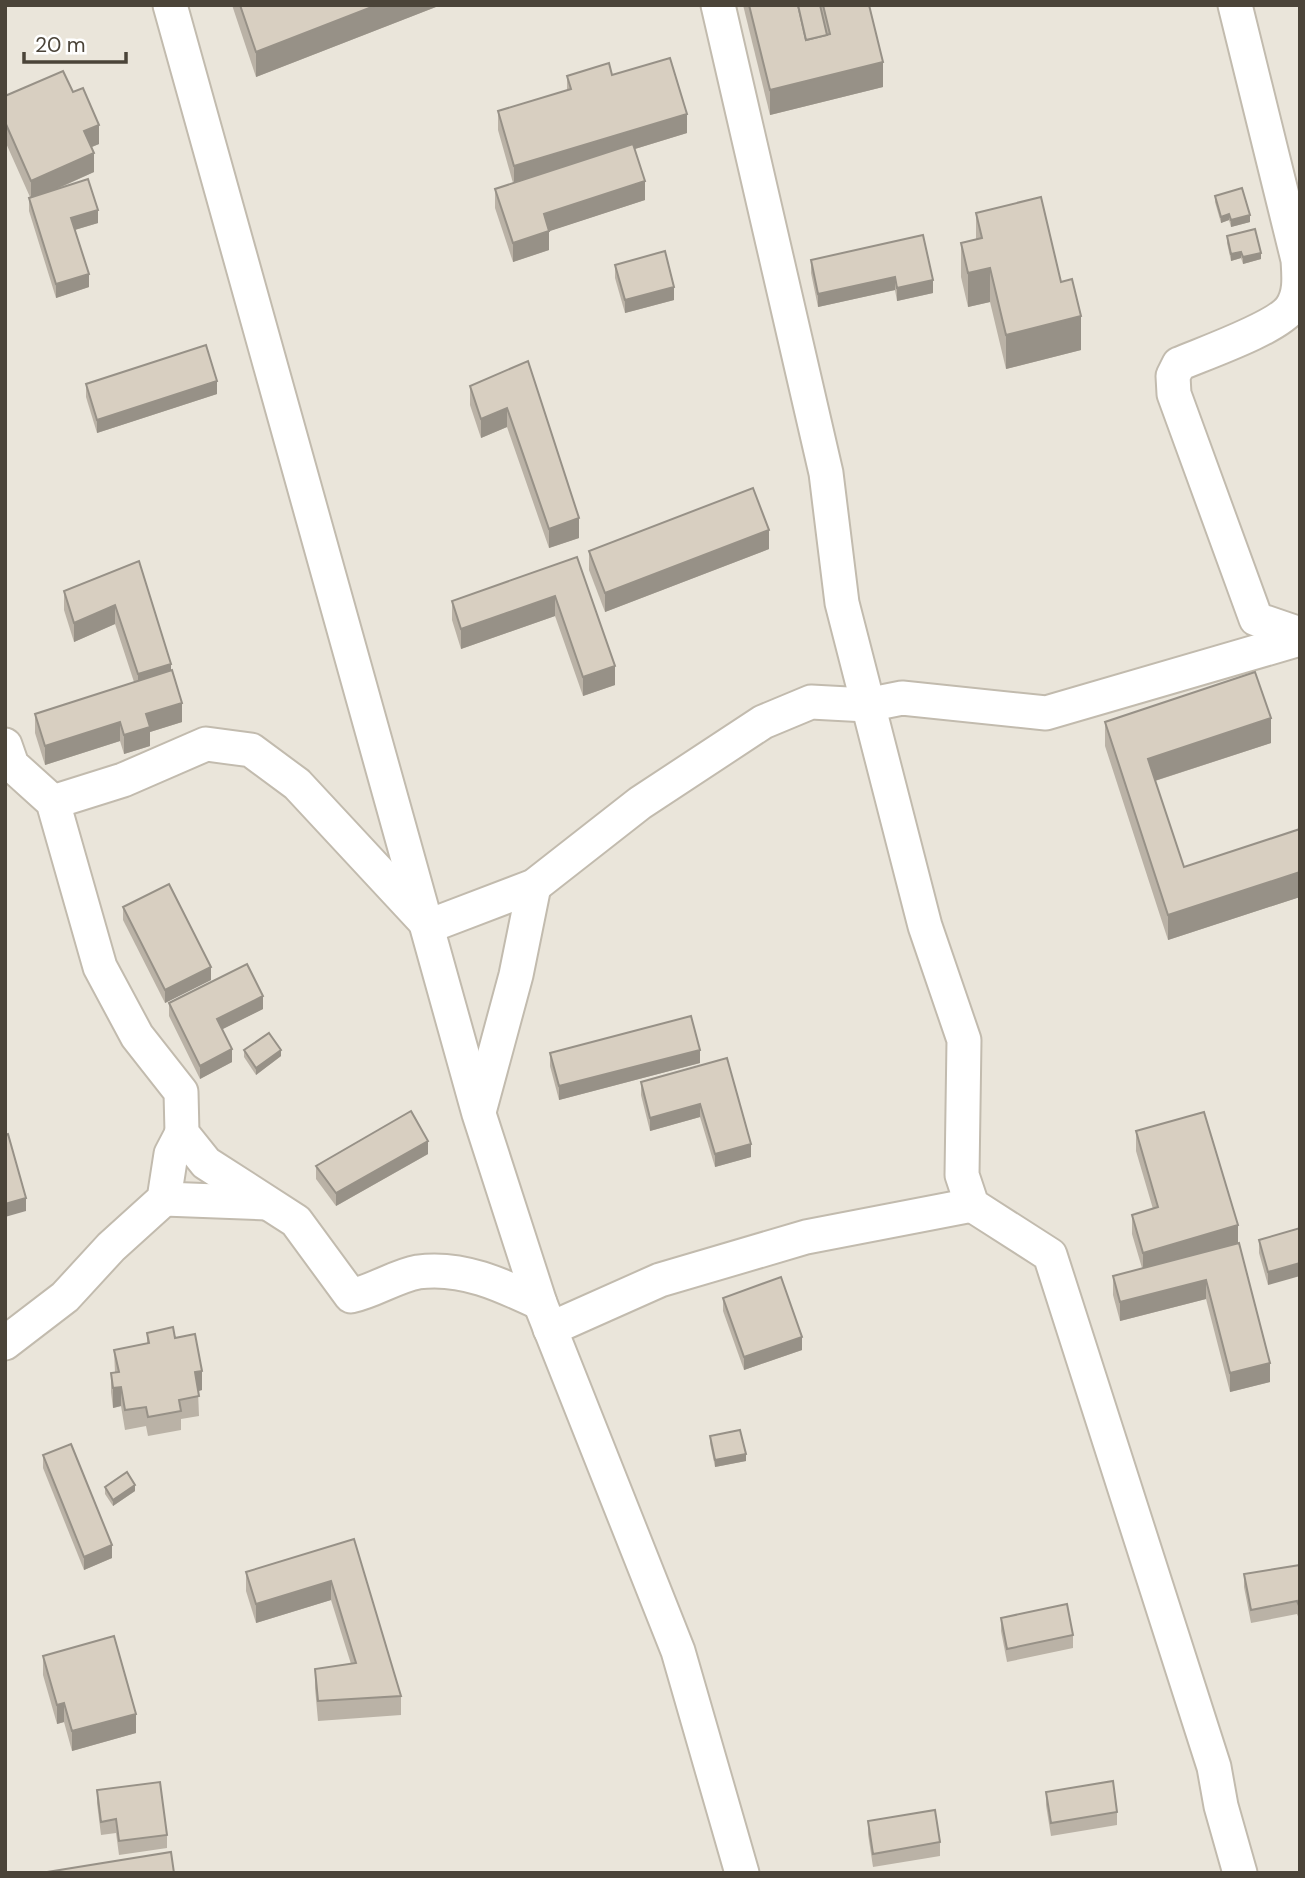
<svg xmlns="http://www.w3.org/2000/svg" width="1305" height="1878" font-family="'DM Sans',sans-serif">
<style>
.residential{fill:#eae5da}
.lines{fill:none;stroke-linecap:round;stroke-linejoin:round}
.minor-casing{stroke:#c2bbae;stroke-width:37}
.minor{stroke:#fff;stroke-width:33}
.wall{fill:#bab2a6}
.shaded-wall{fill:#979187}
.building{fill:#d8cfc1;stroke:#979187;stroke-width:2}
</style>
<rect width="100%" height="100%" fill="#f6f3ec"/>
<!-- residential -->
<rect class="residential" x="5" y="5" width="1295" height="1868"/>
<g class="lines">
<!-- minor casing -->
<g class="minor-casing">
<g id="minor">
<path d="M 170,5 L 479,1114 L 540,1303 L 678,1651 L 742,1873"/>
<path d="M 718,5 L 826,473 L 842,603 L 925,926 L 964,1040 L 962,1175 L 972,1205 L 1050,1255 L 1214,1767 L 1221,1806 L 1240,1873"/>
<path d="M 1235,5 L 1298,260 C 1299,276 1301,294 1291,308 C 1277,328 1205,353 1179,364 L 1173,376 L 1174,394 L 1256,619 L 1300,634"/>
<path d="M 5,745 L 12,765 L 53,802 L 100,967 L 137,1036 L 181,1092 L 182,1133 L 206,1163 L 296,1221 L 351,1296 C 374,1291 396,1276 418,1272 C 462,1266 502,1285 540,1303"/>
<path d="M 53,802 L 123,780 L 206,744 L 251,750 L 297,784 L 429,926 L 534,886 L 640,803 L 763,722 L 811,702 L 867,705 L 902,698 L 1046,713 L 1300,639"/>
<path d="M 479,1112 L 516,975 L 534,886"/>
<path d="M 164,1199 L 267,1203"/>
<path d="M 550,1329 L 660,1280 L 806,1237 L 972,1205"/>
<path d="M 5,1343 L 65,1297 L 111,1247 L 164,1199 L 171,1154 L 182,1133"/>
</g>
</g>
<!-- minor -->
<use href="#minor" class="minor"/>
</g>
<!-- wall -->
<g class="wall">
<path d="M 232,5 L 441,5 L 256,77 Z"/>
<path d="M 743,5 L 869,5 L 883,87 L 770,115 Z"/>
<path d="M 612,75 L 687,133 L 635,149 L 645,200 L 549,231 L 549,250 L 513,262 L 495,208 L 495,189 L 513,183 L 498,130 L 498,111 L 567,90 L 567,76 Z"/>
<path d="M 73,92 L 99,144 L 92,147 L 94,172 L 57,189 L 98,223 L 75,230 L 89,287 L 56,298 L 29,211 L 29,198 L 30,197 L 5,141 L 5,96 Z"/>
<path d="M 1215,196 L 1250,222 L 1231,227 L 1229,220 L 1221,223 L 1215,202 Z"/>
<path d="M 976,213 L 1061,282 L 1081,350 L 1006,369 L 990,302 L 968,307 L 961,277 L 961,243 L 976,239 Z"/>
<path d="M 923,235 L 933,293 L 897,301 L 895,290 L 818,307 L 811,273 L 811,260 Z"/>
<path d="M 1227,236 L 1261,259 L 1243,264 L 1241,258 L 1231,261 L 1227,243 Z"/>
<path d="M 615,265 L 674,300 L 625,313 L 615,278 Z"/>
<path d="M 528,361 L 579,538 L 549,548 L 507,427 L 481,438 L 470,405 L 470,386 Z"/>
<path d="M 86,384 L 217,394 L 97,433 L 86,397 Z"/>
<path d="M 769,549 L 605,612 L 589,570 L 589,551 Z"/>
<path d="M 577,557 L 615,685 L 583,696 L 555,616 L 461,649 L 452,620 L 452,601 Z"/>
<path d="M 139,561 L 171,670 L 182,722 L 150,732 L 150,746 L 124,754 L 120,741 L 45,765 L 35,733 L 35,714 L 134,682 L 115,624 L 74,642 L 64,610 L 64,591 Z"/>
<path d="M 1105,722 L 1271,743 L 1155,781 L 1184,867 L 1300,829 L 1300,897 L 1168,940 L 1105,746 Z"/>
<path d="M 123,907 L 211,980 L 165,1003 L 123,920 Z"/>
<path d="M 169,1003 L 263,1009 L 222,1029 L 232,1062 L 200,1079 L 169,1016 Z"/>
<path d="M 244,1050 L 281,1056 L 256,1075 L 244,1057 Z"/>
<path d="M 550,1053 L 700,1063 L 559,1100 L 550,1066 Z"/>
<path d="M 727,1058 L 751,1157 L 715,1167 L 700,1117 L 650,1131 L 641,1095 L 641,1082 Z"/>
<path d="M 1136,1131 L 1238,1243 L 1270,1382 L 1230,1392 L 1206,1299 L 1120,1321 L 1113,1295 L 1113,1276 L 1142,1268 L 1132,1234 L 1132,1215 L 1153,1209 L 1136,1151 Z"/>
<path d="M 428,1154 L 336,1206 L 316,1179 L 316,1166 Z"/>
<path d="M 1300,1228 L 1268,1285 L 1259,1253 L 1259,1240 Z"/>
<path d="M 723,1298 L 802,1350 L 744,1370 L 723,1311 Z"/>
<path d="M 147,1333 L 175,1338 L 202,1390 L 198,1391 L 199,1416 L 181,1419 L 181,1430 L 148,1436 L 146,1426 L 125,1430 L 121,1406 L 113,1408 L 111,1392 L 111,1373 L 115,1373 L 114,1350 L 147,1343 Z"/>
<path d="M 710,1436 L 746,1461 L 715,1467 L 710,1443 Z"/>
<path d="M 43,1455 L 112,1558 L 84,1570 L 43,1468 Z"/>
<path d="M 105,1487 L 135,1491 L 113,1506 L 105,1494 Z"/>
<path d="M 354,1539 L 401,1696 L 401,1715 L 318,1721 L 315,1688 L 315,1669 L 351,1664 L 331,1600 L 256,1623 L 246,1591 L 246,1572 Z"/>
<path d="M 1300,1565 L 1300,1621 L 1297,1614 L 1251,1623 L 1244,1587 L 1244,1574 Z"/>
<path d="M 1001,1618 L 1073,1635 L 1073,1648 L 1007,1662 L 1001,1631 Z"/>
<path d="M 43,1656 L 136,1733 L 72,1751 L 64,1722 L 57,1724 L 43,1675 Z"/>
<path d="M 97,1790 L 167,1835 L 167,1848 L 119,1855 L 116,1833 L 101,1835 L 97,1803 Z"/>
<path d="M 1046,1792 L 1117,1812 L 1117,1825 L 1051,1836 L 1046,1805 Z"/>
<path d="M 868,1821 L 940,1842 L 940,1856 L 873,1867 L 868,1834 Z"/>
</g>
<!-- shaded-wall -->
<g class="shaded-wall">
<path d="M 377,5 L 441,5 L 256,77 L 256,52 Z"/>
<path d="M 883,62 L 883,87 L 770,115 L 770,90 Z"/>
<path d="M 687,114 L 687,133 L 514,186 L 514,166 Z"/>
<path d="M 99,125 L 99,144 L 84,150 L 84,131 Z"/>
<path d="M 94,153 L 94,172 L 31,200 L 31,181 Z"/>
<path d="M 645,181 L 645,200 L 544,233 L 544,214 Z"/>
<path d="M 98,210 L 98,223 L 71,231 L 71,218 Z"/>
<path d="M 1229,214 L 1229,220 L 1221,223 L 1221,217 Z"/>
<path d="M 1250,215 L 1250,222 L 1231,227 L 1231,220 Z"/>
<path d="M 549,231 L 549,250 L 513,262 L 513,243 Z"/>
<path d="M 1241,252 L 1241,258 L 1231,261 L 1231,254 Z"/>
<path d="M 1261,253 L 1261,259 L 1243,264 L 1243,257 Z"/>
<path d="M 990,268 L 990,302 L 968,307 L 968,273 Z"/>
<path d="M 89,274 L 89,287 L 56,298 L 56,284 Z"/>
<path d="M 895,277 L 895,290 L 818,307 L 818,294 Z"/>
<path d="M 933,280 L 933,293 L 897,301 L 897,288 Z"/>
<path d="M 674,287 L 674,300 L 625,313 L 625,300 Z"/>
<path d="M 1081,316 L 1081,350 L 1006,369 L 1006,335 Z"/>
<path d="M 217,381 L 217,394 L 97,433 L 97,420 Z"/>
<path d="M 507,408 L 507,427 L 481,438 L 481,419 Z"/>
<path d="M 579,518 L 579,538 L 549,548 L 549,529 Z"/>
<path d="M 769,530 L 769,549 L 605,612 L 605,593 Z"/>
<path d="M 555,596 L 555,616 L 461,649 L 461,629 Z"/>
<path d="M 115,605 L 115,624 L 74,642 L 74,623 Z"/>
<path d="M 171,664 L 171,683 L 138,693 L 138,674 Z"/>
<path d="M 615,666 L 615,685 L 583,696 L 583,677 Z"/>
<path d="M 182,703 L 182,722 L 150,732 L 150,746 L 124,754 L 124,735 L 146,714 Z"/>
<path d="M 1271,718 L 1271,743 L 1148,783 L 1148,759 Z"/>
<path d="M 120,722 L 120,741 L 45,765 L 45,746 Z"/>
<path d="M 1300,872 L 1300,897 L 1168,940 L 1168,915 Z"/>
<path d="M 211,967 L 211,980 L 165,1003 L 165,990 Z"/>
<path d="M 263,996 L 263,1009 L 217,1032 L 217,1019 Z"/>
<path d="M 232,1049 L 232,1062 L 200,1079 L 200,1066 Z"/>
<path d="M 281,1050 L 281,1056 L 256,1075 L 256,1068 Z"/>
<path d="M 700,1050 L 700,1063 L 559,1100 L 559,1086 Z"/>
<path d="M 700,1104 L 700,1117 L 650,1131 L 650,1118 Z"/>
<path d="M 428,1141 L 428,1154 L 336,1206 L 336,1193 Z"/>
<path d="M 751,1144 L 751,1157 L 715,1167 L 715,1154 Z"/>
<path d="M 26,1198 L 26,1211 L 5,1217 L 5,1204 Z"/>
<path d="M 1238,1225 L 1238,1244 L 1143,1272 L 1143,1253 Z"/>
<path d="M 1300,1263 L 1300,1276 L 1268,1285 L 1268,1272 Z"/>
<path d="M 1206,1280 L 1206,1299 L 1120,1321 L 1120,1302 Z"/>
<path d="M 802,1337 L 802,1350 L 744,1370 L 744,1357 Z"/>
<path d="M 1270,1363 L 1270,1382 L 1230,1392 L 1230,1373 Z"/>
<path d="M 202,1371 L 202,1390 L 195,1392 L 195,1372 Z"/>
<path d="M 121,1387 L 121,1406 L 113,1408 L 113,1388 Z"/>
<path d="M 746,1454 L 746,1461 L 715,1467 L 715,1460 Z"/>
<path d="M 135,1485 L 135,1491 L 113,1506 L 113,1500 Z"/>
<path d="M 112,1545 L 112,1558 L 84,1570 L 84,1557 Z"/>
<path d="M 331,1581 L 331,1600 L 256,1623 L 256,1604 Z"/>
<path d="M 64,1703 L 64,1722 L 57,1724 L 57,1705 Z"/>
<path d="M 136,1714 L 136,1733 L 72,1751 L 72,1731 Z"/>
</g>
<!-- building -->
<g class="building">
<path d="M 240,5 L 377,5 L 256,52 Z"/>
<path d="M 749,5 L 798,5 L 806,40 L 830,34 L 823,5 L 869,5 L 883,62 L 770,90 Z"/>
<path d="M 798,5 L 820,5 L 827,35 L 806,40 Z"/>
<path d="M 670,58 L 687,114 L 514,166 L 498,111 L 571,89 L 567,76 L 609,63 L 612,75 Z"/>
<path d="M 63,71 L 73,92 L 83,88 L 99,125 L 84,131 L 94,153 L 31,181 L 5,122 L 5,96 Z"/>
<path d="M 633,144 L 645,181 L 544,214 L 549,231 L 513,243 L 495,189 Z"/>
<path d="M 88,179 L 98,210 L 71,218 L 89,274 L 56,284 L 29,198 Z"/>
<path d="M 1242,188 L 1250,215 L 1231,220 L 1229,214 L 1221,217 L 1215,196 Z"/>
<path d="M 1041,197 L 1061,282 L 1072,279 L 1081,316 L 1006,335 L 990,268 L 968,273 L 961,243 L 982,238 L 976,213 Z"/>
<path d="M 1255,229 L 1261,253 L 1243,257 L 1241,252 L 1231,254 L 1227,236 Z"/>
<path d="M 923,235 L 933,280 L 897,288 L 895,277 L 818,294 L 811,260 Z"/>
<path d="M 665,251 L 674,287 L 625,300 L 615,265 Z"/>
<path d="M 206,345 L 217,381 L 97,420 L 86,384 Z"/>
<path d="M 528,361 L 579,518 L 549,529 L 507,408 L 481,419 L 470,386 Z"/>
<path d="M 753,488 L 769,530 L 605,593 L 589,551 Z"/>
<path d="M 577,557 L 615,666 L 583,677 L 555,596 L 461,629 L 452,601 Z"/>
<path d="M 139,561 L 171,664 L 138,674 L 115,605 L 74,623 L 64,591 Z"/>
<path d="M 172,670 L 182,703 L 146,714 L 150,727 L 124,735 L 120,722 L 45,746 L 35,714 Z"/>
<path d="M 1255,672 L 1271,718 L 1148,759 L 1184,867 L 1300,829 L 1300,872 L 1168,915 L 1105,722 Z"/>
<path d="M 169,884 L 211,967 L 165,990 L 123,907 Z"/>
<path d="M 247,964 L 263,996 L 217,1019 L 232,1049 L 200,1066 L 169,1003 Z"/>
<path d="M 691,1016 L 700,1050 L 559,1086 L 550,1053 Z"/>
<path d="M 269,1033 L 281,1050 L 256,1068 L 244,1050 Z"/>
<path d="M 727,1058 L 751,1144 L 715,1154 L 700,1104 L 650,1118 L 641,1082 Z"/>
<path d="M 411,1111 L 428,1141 L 336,1193 L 316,1166 Z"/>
<path d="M 1204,1112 L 1238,1225 L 1143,1253 L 1132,1215 L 1158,1207 L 1136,1131 Z"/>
<path d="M 8,1134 L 26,1198 L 5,1204 L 5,1135 Z"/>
<path d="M 1300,1228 L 1300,1263 L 1268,1272 L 1259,1240 Z"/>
<path d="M 1239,1243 L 1270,1363 L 1230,1373 L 1206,1280 L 1120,1302 L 1113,1276 Z"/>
<path d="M 781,1277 L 802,1337 L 744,1357 L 723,1298 Z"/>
<path d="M 173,1327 L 175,1338 L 195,1334 L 202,1371 L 195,1372 L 199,1396 L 179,1400 L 181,1411 L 148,1417 L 146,1407 L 125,1410 L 121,1387 L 113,1388 L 111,1373 L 119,1372 L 114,1350 L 149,1343 L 147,1333 Z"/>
<path d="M 740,1430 L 746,1454 L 715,1460 L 710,1436 Z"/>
<path d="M 71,1444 L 112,1545 L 84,1557 L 43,1455 Z"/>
<path d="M 127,1472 L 135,1485 L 113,1500 L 105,1487 Z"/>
<path d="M 354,1539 L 401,1696 L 318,1701 L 315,1669 L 356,1663 L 331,1581 L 256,1604 L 246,1572 Z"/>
<path d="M 1300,1565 L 1300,1608 L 1297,1601 L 1251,1610 L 1244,1574 Z"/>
<path d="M 1067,1604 L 1073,1635 L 1007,1649 L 1001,1618 Z"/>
<path d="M 114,1636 L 136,1714 L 72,1731 L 64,1703 L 57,1705 L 43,1656 Z"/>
<path d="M 1113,1781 L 1117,1812 L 1051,1823 L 1046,1792 Z"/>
<path d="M 160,1782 L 167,1835 L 119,1841 L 116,1819 L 101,1822 L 97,1790 Z"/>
<path d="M 935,1810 L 940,1842 L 873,1854 L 868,1821 Z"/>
<path d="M 171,1852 L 174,1873 L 41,1873 Z"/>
</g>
<!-- border -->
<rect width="1305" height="1878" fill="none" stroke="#4b4439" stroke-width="14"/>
<!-- scale -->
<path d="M24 52v10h102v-10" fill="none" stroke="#4b4439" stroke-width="3.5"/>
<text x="35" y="52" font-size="21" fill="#4b4439" stroke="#ffffff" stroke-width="5" paint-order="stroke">20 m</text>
</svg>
